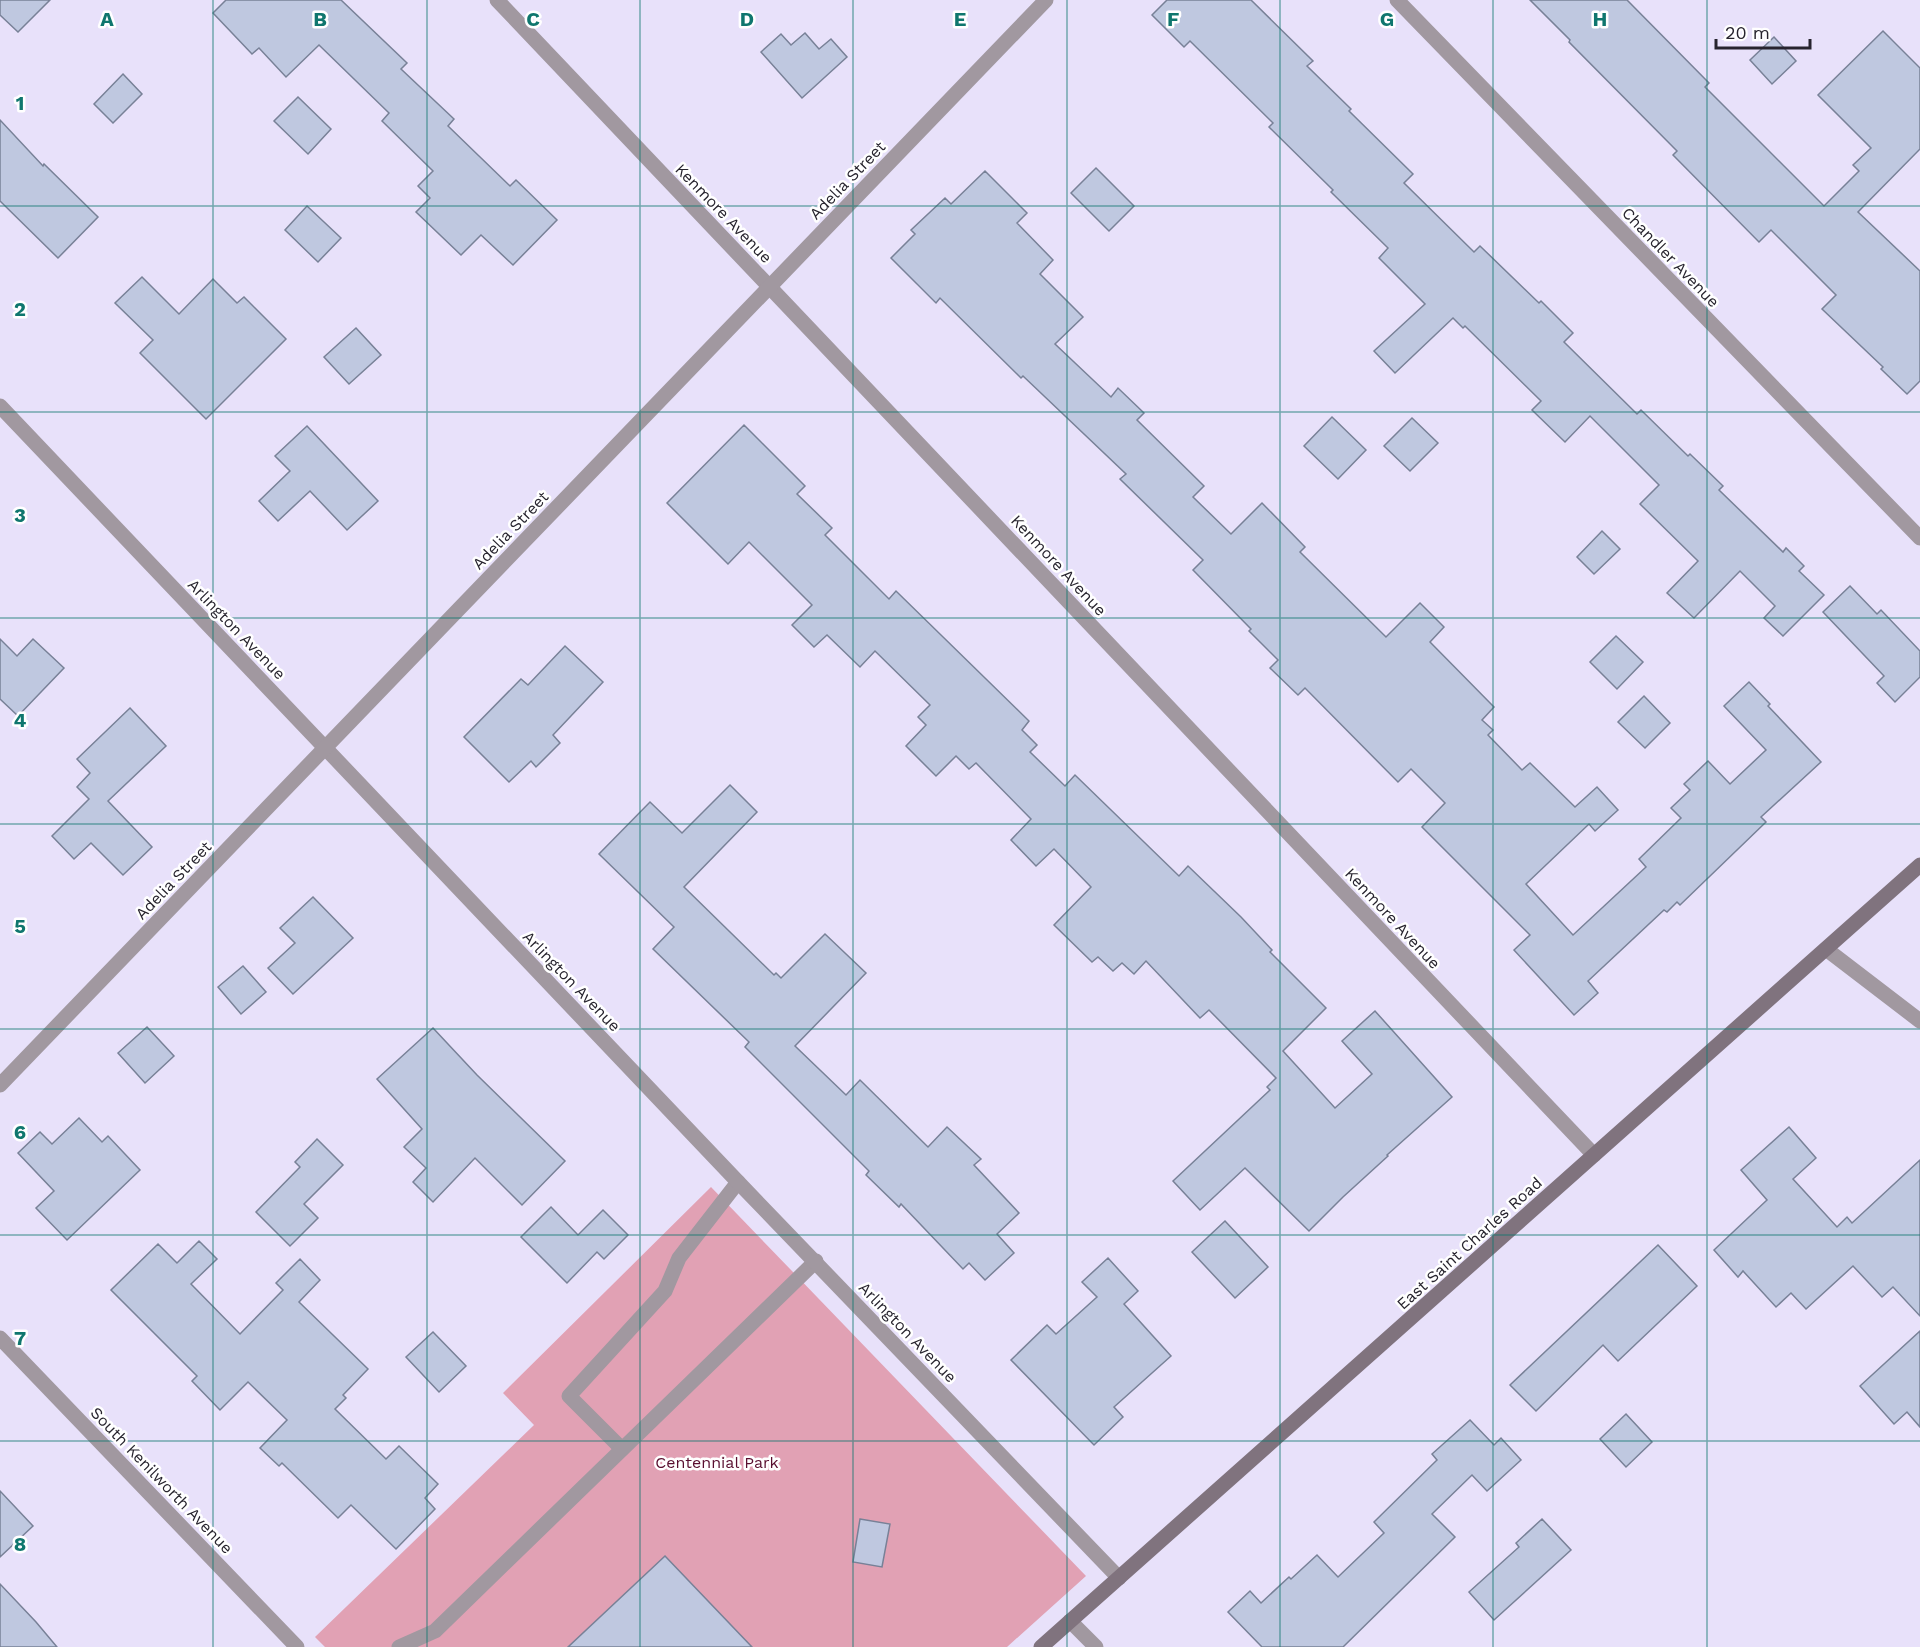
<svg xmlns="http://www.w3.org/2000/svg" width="1920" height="1647" font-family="'Work Sans',sans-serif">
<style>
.green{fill:#e1a1b4}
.building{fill:#bfc8e0;stroke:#788197;stroke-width:1.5}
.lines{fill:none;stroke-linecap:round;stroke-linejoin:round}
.lane{stroke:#a198a0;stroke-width:15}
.street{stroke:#a198a0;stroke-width:15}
.secondary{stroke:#80737e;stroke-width:15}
.grid{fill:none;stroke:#0f766e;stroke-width:1.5;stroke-opacity:0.55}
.labels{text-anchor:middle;stroke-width:5;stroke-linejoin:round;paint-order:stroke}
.street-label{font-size:16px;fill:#27242e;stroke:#fff}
.park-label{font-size:16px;fill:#590e2f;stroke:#fff}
.grid-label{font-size:20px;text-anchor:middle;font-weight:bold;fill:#0f766e;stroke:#fff;stroke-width:5;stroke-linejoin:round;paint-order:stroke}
</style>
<rect width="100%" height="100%" fill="#e8e1fa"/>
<!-- green -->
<path class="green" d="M 711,1187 L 1086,1576 L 1007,1647 L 325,1647 L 315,1637 L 534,1425 L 503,1393 Z"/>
<!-- building -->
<g class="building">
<path d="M 0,0 L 50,0 L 18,32 L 0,15 Z"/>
<path d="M 226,0 L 341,0 L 407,63 L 401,69 L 454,119 L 448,126 L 510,186 L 516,180 L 557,220 L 513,265 L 481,235 L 461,255 L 416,212 L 430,198 L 418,186 L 433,171 L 382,121 L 389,113 L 319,45 L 286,77 L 259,48 L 252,54 L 213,13 Z"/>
<path d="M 1167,0 L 1251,0 L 1313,61 L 1307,66 L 1351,109 L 1349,111 L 1413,174 L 1404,183 L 1474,252 L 1480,246 L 1539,303 L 1541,301 L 1573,333 L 1564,342 L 1637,414 L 1641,410 L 1688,456 L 1690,454 L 1723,486 L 1719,490 L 1783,552 L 1786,548 L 1804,566 L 1799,571 L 1824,595 L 1783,636 L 1764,618 L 1775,606 L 1740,571 L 1694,618 L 1667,593 L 1698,561 L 1640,504 L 1659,485 L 1590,416 L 1565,442 L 1532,410 L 1541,401 L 1465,326 L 1463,328 L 1453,318 L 1395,373 L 1374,351 L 1425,304 L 1379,258 L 1388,248 L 1331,192 L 1333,190 L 1269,127 L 1273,123 L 1190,41 L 1184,47 L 1152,15 Z"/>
<path d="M 1530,0 L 1627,0 L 1709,83 L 1705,87 L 1824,206 L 1859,171 L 1853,165 L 1871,148 L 1818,95 L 1883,31 L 1920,68 L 1920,149 L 1858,212 L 1920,271 L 1920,381 L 1907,394 L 1881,369 L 1883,367 L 1822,309 L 1836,295 L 1771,230 L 1759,242 L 1673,155 L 1677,151 L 1569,42 L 1570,40 Z"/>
<path d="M 805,33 L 819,49 L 831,39 L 847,57 L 802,98 L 761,52 L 781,34 L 791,45 Z"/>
<path d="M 1774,37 L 1796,61 L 1772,84 L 1750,60 Z"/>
<path d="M 123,74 L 142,94 L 113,123 L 94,104 Z"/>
<path d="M 298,97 L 331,129 L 308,154 L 274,121 Z"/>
<path d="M 0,120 L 43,166 L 44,164 L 98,217 L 58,258 L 0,201 Z"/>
<path d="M 1096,168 L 1134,206 L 1109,231 L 1071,193 Z"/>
<path d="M 985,171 L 1027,213 L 1017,223 L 1053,260 L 1040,274 L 1083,317 L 1055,344 L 1111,397 L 1118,388 L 1144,413 L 1137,420 L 1204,486 L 1193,497 L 1231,534 L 1262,503 L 1305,547 L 1300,552 L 1386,637 L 1420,603 L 1444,627 L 1430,642 L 1494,707 L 1482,720 L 1493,730 L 1488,735 L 1522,770 L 1530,763 L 1575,807 L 1597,787 L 1618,810 L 1595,831 L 1589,824 L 1526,884 L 1573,935 L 1646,867 L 1639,859 L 1681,818 L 1671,808 L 1690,790 L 1684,784 L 1708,761 L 1730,784 L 1766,750 L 1724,706 L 1749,682 L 1770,704 L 1768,706 L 1821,762 L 1761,817 L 1766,822 L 1680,905 L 1677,902 L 1667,912 L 1664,910 L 1588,981 L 1598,993 L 1574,1015 L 1514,950 L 1530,935 L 1422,827 L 1445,803 L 1411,769 L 1398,782 L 1305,688 L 1298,695 L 1270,668 L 1278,660 L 1249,631 L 1251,629 L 1193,570 L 1203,560 L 1120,479 L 1126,474 L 1023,376 L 1021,378 L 940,298 L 936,303 L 891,258 L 915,234 L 911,230 L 945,198 L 951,204 Z"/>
<path d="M 307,206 L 341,238 L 318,262 L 285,230 Z"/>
<path d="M 142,277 L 179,314 L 213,279 L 237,303 L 244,297 L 286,339 L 206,419 L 140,353 L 153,340 L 115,303 Z"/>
<path d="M 356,328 L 381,355 L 349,384 L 324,357 Z"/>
<path d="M 1332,417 L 1366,450 L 1338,479 L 1304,446 Z"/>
<path d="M 1412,418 L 1438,443 L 1410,471 L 1384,446 Z"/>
<path d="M 744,425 L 805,486 L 797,494 L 832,528 L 825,535 L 889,599 L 896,591 L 1029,721 L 1022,730 L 1037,745 L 1030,752 L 1065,786 L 1075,775 L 1179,876 L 1188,866 L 1241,917 L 1272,950 L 1270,952 L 1326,1008 L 1283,1051 L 1335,1108 L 1372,1074 L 1342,1041 L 1375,1011 L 1452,1097 L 1387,1155 L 1388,1156 L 1343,1197 L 1309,1231 L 1245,1168 L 1200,1210 L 1173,1181 L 1270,1090 L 1267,1087 L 1276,1078 L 1209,1010 L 1200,1018 L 1146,961 L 1134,974 L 1122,963 L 1113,971 L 1098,957 L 1092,962 L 1054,925 L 1091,887 L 1054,849 L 1036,866 L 1011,840 L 1031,819 L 976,763 L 969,769 L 956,756 L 936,776 L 906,746 L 926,725 L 918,717 L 930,705 L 875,651 L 860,667 L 827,635 L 814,647 L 792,625 L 812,605 L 749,542 L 728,564 L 667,503 Z"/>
<path d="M 307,426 L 378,501 L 347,530 L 310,491 L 278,521 L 259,501 L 290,471 L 275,456 Z"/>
<path d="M 1602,531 L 1620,549 L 1594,574 L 1577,557 Z"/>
<path d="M 1850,586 L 1877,614 L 1881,610 L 1920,651 L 1920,677 L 1895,702 L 1877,683 L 1884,676 L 1823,612 Z"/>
<path d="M 1616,636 L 1643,662 L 1617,689 L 1590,662 Z"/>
<path d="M 0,639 L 17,656 L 33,639 L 64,668 L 18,716 L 0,699 Z"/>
<path d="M 565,646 L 603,682 L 553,735 L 560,743 L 536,767 L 531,761 L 509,782 L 464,737 L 521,679 L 528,685 Z"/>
<path d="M 1644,696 L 1670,723 L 1645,748 L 1618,722 Z"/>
<path d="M 130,708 L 166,746 L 108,801 L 152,847 L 123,875 L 91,843 L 74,859 L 52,836 L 89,799 L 77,787 L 90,773 L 77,759 Z"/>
<path d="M 730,785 L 757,812 L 684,887 L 774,975 L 776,973 L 781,978 L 825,934 L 866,973 L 795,1046 L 846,1095 L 860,1080 L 928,1147 L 947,1127 L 981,1159 L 974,1165 L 1019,1213 L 997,1234 L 1014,1253 L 985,1280 L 969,1263 L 963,1269 L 901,1204 L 899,1207 L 866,1175 L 869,1171 L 745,1047 L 749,1042 L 653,949 L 674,927 L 599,854 L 650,802 L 682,833 Z"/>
<path d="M 313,897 L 353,938 L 293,994 L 268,968 L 295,943 L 280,928 Z"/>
<path d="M 243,966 L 266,992 L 241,1014 L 218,987 Z"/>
<path d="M 147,1027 L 174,1056 L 145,1083 L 118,1053 Z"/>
<path d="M 433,1028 L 477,1075 L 565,1161 L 522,1205 L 475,1158 L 433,1202 L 413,1182 L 426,1168 L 404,1147 L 422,1129 L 377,1079 Z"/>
<path d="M 79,1118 L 102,1142 L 108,1136 L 140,1170 L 67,1240 L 36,1208 L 54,1191 L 18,1153 L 40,1132 L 52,1144 Z"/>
<path d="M 1789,1127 L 1816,1158 L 1793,1179 L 1837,1227 L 1847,1217 L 1852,1223 L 1920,1160 L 1920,1316 L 1893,1287 L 1882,1297 L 1853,1266 L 1806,1309 L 1791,1293 L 1776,1307 L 1743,1271 L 1738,1277 L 1714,1250 L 1767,1200 L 1741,1170 Z"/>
<path d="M 317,1139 L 343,1165 L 304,1204 L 318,1218 L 290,1246 L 256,1212 L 300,1167 L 295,1162 Z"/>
<path d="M 551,1207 L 578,1235 L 603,1210 L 628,1235 L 604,1259 L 597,1252 L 567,1283 L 521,1237 Z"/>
<path d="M 1225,1221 L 1268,1267 L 1235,1298 L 1192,1252 Z"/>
<path d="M 199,1241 L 217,1259 L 191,1284 L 240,1334 L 283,1290 L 276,1283 L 300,1259 L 320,1280 L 299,1302 L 368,1369 L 343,1395 L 346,1398 L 335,1409 L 386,1459 L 399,1446 L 438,1484 L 425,1498 L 435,1509 L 396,1549 L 351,1505 L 338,1518 L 282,1463 L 279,1466 L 260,1448 L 287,1420 L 248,1382 L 220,1410 L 192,1381 L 197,1376 L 111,1290 L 158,1244 L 177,1263 Z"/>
<path d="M 1658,1245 L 1697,1286 L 1618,1361 L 1603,1345 L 1536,1411 L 1510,1385 Z"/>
<path d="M 1108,1258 L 1138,1291 L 1124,1304 L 1171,1356 L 1114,1407 L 1123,1417 L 1094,1445 L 1011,1360 L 1047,1325 L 1056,1334 L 1097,1297 L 1082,1282 Z"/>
<path d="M 1920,1331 L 1920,1427 L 1907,1412 L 1894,1424 L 1860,1386 Z"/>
<path d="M 433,1332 L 466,1366 L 439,1392 L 406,1357 Z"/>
<path d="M 1626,1414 L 1652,1442 L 1626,1467 L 1600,1439 Z"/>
<path d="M 1470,1420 L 1494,1445 L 1501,1438 L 1521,1460 L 1487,1491 L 1472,1475 L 1432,1514 L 1455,1537 L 1343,1647 L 1262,1647 L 1228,1612 L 1250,1591 L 1261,1603 L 1289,1577 L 1291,1579 L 1317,1555 L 1338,1577 L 1384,1533 L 1374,1522 L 1437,1460 L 1432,1454 Z"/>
<path d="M 0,1491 L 33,1526 L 0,1557 Z"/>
<path d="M 860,1519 L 890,1524 L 882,1567 L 853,1562 Z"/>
<path d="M 1542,1519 L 1571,1550 L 1494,1620 L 1469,1592 L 1519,1547 L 1516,1543 Z"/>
<path d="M 665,1556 L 752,1647 L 568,1647 Z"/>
<path d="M 0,1584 L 36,1622 L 57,1647 L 0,1647 Z"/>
</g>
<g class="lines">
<!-- lane -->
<g class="lane">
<path d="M 622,1449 L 569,1396 L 665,1291 L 679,1258 L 738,1182"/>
<path d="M 399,1647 L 435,1631 L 816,1261"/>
</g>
<!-- street -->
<g class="street">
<path d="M 497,0 L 1594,1155"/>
<path d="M 1397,0 L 1920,538"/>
<path d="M 0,406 L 738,1182 L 1119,1578"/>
<path d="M 1826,949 L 1920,1021"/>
<path d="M 0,1085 L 1046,0"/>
<path d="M 0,1338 L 297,1647"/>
<path d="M 1070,1621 L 1096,1647"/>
</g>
<!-- secondary -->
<path class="secondary" d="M 1041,1647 L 1920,865"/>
</g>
<!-- grid -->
<path class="grid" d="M 213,0 L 213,1647M 427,0 L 427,1647M 640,0 L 640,1647M 853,0 L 853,1647M 1067,0 L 1067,1647M 1280,0 L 1280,1647M 1493,0 L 1493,1647M 1707,0 L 1707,1647M 0,206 L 1920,206M 0,412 L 1920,412M 0,618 L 1920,618M 0,824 L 1920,824M 0,1029 L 1920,1029M 0,1235 L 1920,1235M 0,1441 L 1920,1441"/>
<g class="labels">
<!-- street labels -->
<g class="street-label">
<text transform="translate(847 180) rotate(-46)" y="6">Adelia Street</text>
<text transform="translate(724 213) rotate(46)" y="6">Kenmore Avenue</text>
<text transform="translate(1671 257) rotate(46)" y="6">Chandler Avenue</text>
<text transform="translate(510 530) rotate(-46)" y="6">Adelia Street</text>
<text transform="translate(1059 565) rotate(47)" y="6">Kenmore Avenue</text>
<text transform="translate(237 629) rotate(46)" y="6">Arlington Avenue</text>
<text transform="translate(173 880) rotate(-46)" y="6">Adelia Street</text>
<text transform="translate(1393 918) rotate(47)" y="6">Kenmore Avenue</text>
<text transform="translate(572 981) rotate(46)" y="6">Arlington Avenue</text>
<text transform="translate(1469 1243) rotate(-42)" y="6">East Saint Charles Road</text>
<text transform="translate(908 1332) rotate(46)" y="6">Arlington Avenue</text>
<text transform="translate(162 1480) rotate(46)" y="6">South Kenilworth Avenue</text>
</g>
<!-- park labels -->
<g class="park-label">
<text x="717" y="1468">Centennial Park</text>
</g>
</g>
<g class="grid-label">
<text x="107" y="26">A</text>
<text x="320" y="26">B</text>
<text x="533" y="26">C</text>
<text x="747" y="26">D</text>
<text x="960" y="26">E</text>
<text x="1173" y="26">F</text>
<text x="1387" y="26">G</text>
<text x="1600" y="26">H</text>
<text x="20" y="110">1</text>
<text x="20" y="316">2</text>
<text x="20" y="522">3</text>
<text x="20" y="727">4</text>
<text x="20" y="933">5</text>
<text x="20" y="1139">6</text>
<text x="20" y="1345">7</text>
<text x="20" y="1551">8</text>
</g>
<!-- scale -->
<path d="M1716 39v9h94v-9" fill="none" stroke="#27242e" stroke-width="3"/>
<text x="1725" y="39" font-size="18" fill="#27242e" stroke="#ffffff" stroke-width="4.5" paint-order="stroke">20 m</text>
</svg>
